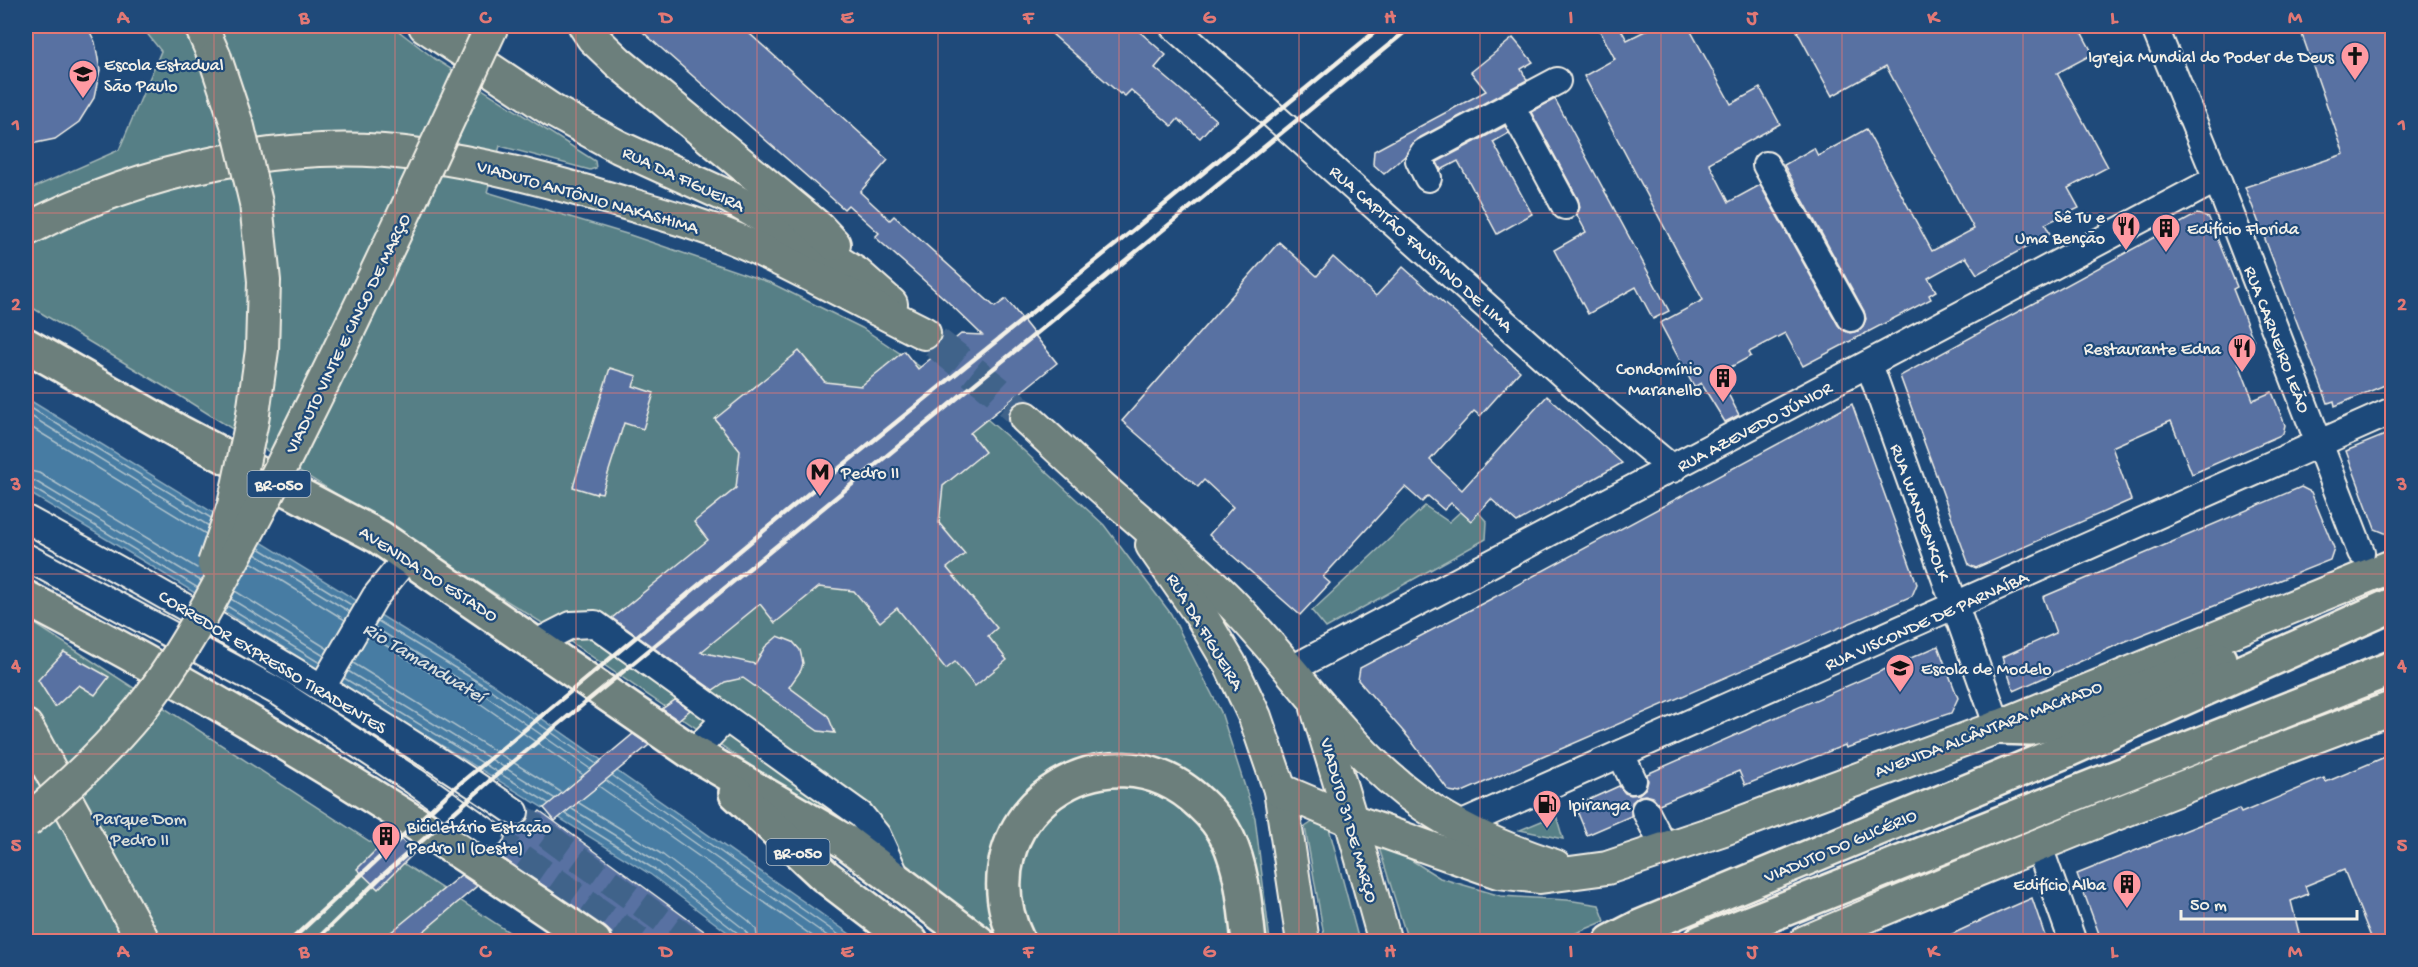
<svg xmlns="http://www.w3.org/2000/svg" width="2418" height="967" font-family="'Gochi Hand',sans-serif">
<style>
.green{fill:#567f86;stroke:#a5b8b7;stroke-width:1.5}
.water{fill:#467ca3;stroke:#8cabbf;stroke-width:1.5}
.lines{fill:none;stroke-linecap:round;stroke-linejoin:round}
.shore{stroke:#aec2cc;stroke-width:1.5}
.building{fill:#5871a2;stroke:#f4f1e8;stroke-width:1.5}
.minor-tunnel{stroke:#3f638a;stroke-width:26;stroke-dasharray:26 13;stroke-linecap:butt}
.major-tunnel{stroke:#3f638a;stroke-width:32;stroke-dasharray:32 16;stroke-linecap:butt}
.minor-casing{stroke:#f4f1e8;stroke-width:30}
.major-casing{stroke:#f4f1e8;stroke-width:36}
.highway-casing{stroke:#f4f1e8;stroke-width:38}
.minor{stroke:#1f4a7a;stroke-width:26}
.major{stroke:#6c7f7c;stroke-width:32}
.highway{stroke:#6c7f7c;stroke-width:33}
.rail{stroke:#f4f1e8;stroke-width:4.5}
.major-bridge-casing{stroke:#f4f1e8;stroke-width:36;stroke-linecap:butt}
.major-bridge{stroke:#6c7f7c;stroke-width:32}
.grid{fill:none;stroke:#e27875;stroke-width:1.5;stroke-opacity:0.55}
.labels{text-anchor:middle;stroke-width:4.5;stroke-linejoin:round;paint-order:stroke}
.shield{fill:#1f4a7a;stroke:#b4bfc7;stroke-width:1.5}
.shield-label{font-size:16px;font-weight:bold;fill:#f4f1e8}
.poi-label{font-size:18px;fill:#f4f1e8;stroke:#1f4a7a;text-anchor:start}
.street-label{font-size:18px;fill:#f4f1e8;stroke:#1f4a7a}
.park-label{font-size:18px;fill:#dce0d9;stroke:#1f4a7a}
.water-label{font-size:20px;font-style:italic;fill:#dadfde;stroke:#1f4a7a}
.neatline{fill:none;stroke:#e27875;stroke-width:2}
.grid-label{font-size:20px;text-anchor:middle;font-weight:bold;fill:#e27875}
</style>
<rect width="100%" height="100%" fill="#1f4a7a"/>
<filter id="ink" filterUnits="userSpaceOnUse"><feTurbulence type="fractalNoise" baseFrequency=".0167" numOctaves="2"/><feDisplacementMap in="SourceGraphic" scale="12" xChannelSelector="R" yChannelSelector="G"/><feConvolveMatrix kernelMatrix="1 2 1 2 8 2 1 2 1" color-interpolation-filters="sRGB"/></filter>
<g filter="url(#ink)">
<!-- green -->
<g class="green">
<path d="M 141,26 L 392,26 L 435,59 L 595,161 L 596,168 L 590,170 L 500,146 L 487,192 L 630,235 L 771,283 L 862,328 L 946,384 L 1023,450 L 1104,525 L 1171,614 L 1221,712 L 1255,818 L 1270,941 L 1007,941 L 547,626 L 175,393 L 26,304 L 26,191 L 119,150 L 161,51 Z"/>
<path d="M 1470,503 L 1487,522 L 1486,539 L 1326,628 L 1312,611 L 1425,506 L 1449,522 Z"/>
<path d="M 26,618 L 509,932 L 522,941 L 26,941 Z"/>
<path d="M 1556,815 L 1563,839 L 1520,830 Z"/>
<path d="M 1314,821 L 1329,828 L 1359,941 L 1325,941 L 1305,827 Z"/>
<path d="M 1387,845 L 1440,878 L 1501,896 L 1567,900 L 1599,905 L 1605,921 L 1557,941 L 1408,941 L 1380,851 L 1382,847 Z"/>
</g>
<!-- water -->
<path class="water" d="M 26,398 L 491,683 L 860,941 L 739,941 L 650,874 L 148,564 L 26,491 Z"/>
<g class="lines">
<!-- shore -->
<g class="shore">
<path d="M 26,405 L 211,518"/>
<path d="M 26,413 L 209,526"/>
<path d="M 26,424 L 206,534"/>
<path d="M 26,470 L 39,473 L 197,568"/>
<path d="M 26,479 L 35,481 L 201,581"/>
<path d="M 26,486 L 31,487 L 198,588"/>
<path d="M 259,548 L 353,606"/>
<path d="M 255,554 L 350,612"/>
<path d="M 251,562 L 345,620"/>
<path d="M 235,591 L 328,649"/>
<path d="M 231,599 L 324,656"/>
<path d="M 227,606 L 320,663"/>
<path d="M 378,621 L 488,688 L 595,763"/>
<path d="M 374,627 L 483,694 L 589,768"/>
<path d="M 369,635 L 478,702 L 582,774"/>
<path d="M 353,663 L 561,792"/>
<path d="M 348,671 L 554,798"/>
<path d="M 344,678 L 548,803"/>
<path d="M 613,776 L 849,942"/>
<path d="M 607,781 L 836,942"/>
<path d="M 600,787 L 821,942"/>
<path d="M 579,803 L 663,855 L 749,921 L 756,929 L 758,942"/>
<path d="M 572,809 L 658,862 L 744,929 L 748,935 L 749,942"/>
<path d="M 566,814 L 654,869 L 739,934 L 742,942"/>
</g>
</g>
<!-- building -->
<g class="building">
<path d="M 26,26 L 87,26 L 95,42 L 100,70 L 94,98 L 79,122 L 55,139 L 26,145 Z"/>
<path d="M 636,26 L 741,26 L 881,152 L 880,153 L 888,160 L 860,192 L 890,220 L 894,216 L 995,307 L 1006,299 L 1057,363 L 970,433 L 985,452 L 943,486 L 939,523 L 965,554 L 947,568 L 997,628 L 988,636 L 1007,660 L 975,686 L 955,662 L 946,669 L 897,608 L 880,622 L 854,591 L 819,587 L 775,623 L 760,604 L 701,652 L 755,664 L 765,647 L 778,636 L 793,642 L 800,650 L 803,663 L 801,670 L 789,687 L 828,716 L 835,733 L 818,731 L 743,678 L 725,682 L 713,690 L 612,618 L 708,540 L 694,522 L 736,488 L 740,451 L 715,419 L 799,351 L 825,382 L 861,386 L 904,351 L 918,369 L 961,334 L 982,335 L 946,300 L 875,237 L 879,233 L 848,205 L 844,209 Z"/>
<path d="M 1043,26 L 1133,26 L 1166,55 L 1155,68 L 1216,120 L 1200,138 L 1178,119 L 1172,126 L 1131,90 L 1125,96 L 1121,93 L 1120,94 Z"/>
<path d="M 1611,26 L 1619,26 L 1627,40 L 1655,26 L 1688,26 L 1731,104 L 1760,88 L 1780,124 L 1709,163 L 1729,202 L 1760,185 L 1838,325 L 1843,330 L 1850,333 L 1858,331 L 1863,326 L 1866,319 L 1864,311 L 1784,165 L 1814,148 L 1818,156 L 1866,129 L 1932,251 L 1974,229 L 1886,66 L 1832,96 L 1797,31 L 1807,26 L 2078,26 L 2093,54 L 2057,73 L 2108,167 L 2068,188 L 2079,208 L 2045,224 L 2050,234 L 1977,274 L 1966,257 L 1928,278 L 1936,291 L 1929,295 L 1931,299 L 1803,366 L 1785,333 L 1749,352 L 1751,356 L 1718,374 L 1739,415 L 1725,422 L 1701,383 L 1694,387 L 1660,323 L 1703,300 L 1584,76 L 1615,59 L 1600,31 Z"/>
<path d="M 2299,26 L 2392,26 L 2392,382 L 2335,406 L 2334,401 L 2328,403 L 2245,187 L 2344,154 Z"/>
<path d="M 1513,38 L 1533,62 L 1521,69 L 1527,80 L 1417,139 L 1405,156 L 1384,174 L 1373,164 L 1374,151 L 1486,91 L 1471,72 Z"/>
<path d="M 1555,99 L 1669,311 L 1653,319 L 1636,287 L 1588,314 L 1554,250 L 1586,232 L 1577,215 L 1580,207 L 1578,199 L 1531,112 Z"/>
<path d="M 1505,126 L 1509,133 L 1493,142 L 1532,214 L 1497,234 L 1458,161 L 1441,170 L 1437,162 Z"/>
<path d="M 2197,214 L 2209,218 L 2237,287 L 2233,289 L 2254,342 L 2234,351 L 2253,400 L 2272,392 L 2285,425 L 2283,434 L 2192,474 L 2171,421 L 2112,447 L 2131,500 L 1976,568 L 1969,565 L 1900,376 Z"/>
<path d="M 1279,242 L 1317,276 L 1333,257 L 1376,296 L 1403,267 L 1520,371 L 1480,416 L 1474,411 L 1430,460 L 1462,490 L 1547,396 L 1622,463 L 1517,522 L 1491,499 L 1471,521 L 1451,503 L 1444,510 L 1428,496 L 1422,502 L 1405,487 L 1323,577 L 1330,583 L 1300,615 L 1209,535 L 1233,507 L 1204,480 L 1198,487 L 1122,421 Z"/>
<path d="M 610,368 L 637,376 L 633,386 L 654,393 L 643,429 L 624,423 L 602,493 L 597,492 L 596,494 L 573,487 Z"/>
<path d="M 1852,404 L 1917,584 L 1912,596 L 1460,793 L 1449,791 L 1409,738 L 1358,680 L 1360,668 L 1489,600 Z"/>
<path d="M 2392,432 L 2392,536 L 2375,529 L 2346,451 Z"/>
<path d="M 2301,487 L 2311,492 L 2334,548 L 2330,560 L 2126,641 L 2014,691 L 2002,657 L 2056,633 L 2043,597 Z"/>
<path d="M 1938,646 L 1958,698 L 1951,713 L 1846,748 L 1845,745 L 1745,785 L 1739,771 L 1659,804 L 1653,797 L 1645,795 L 1639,796 L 1632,802 L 1631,816 L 1587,835 L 1575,806 L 1619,786 L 1625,793 L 1631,795 L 1639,794 L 1646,788 L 1648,781 L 1647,774 Z"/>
<path d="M 64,652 L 109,677 L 95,695 L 79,685 L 55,707 L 38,680 Z"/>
<path d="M 675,700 L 690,710 L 678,720 L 662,709 Z"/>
<path d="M 633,734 L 649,745 L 555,821 L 544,808 Z"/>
<path d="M 2392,754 L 2392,942 L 2373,942 L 2344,870 L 2305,886 L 2308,894 L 2291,901 L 2300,937 L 2287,942 L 2102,942 L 2077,874 L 2239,809 L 2241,813 L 2324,778 L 2326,782 Z"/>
<path d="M 540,811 L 719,942 L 621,942 L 605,927 L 492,851 L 504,843 L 506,836 L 504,828 L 508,825 L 521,826 L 528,820 L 530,812 L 535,816 Z"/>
<path d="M 394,832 L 414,853 L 378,889 L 357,869 Z"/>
<path d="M 461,875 L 477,886 L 411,942 L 379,942 Z"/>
<path d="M 2032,898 L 2047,942 L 1935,942 L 1991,916 Z"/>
</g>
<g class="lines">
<!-- minor-tunnel -->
<g class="minor-tunnel">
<path d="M 515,812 L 692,942"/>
<path d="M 491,835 L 643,942"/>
</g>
<!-- major-tunnel -->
<path class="major-tunnel" d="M 935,342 L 997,391 L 1026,418"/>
<!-- minor casing -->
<g class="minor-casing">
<g id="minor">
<path d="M 1173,26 L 1608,415 L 1673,469"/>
<path d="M 2154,26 L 2217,179 L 2361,552"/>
<path d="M 1511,106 L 1565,206"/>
<path d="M 1766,165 L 1851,318"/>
<path d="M 1428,178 L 1419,160 L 1424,152 L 1557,81"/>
<path d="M 1869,364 L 1998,727"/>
<path d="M 26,519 C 193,609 358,705 515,812"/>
<path d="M 26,557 L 280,693 L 414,781 L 491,835"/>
<path d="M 534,644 L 571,625 L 595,624 L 861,815 L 877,835 L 898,881"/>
<path d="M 1290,670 L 2217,179"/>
<path d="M 324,684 L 375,597 L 408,556"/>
<path d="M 693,753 L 726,718"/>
<path d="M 1621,754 L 1633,780"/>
<path d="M 1645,810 L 1665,849"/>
<path d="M 1458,826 L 2392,411"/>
<path d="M 2038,844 L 2073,942"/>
</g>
</g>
<!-- major casing -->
<g class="major-casing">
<g id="major">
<path d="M 201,26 L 215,58"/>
<path d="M 425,26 L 553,111 L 619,147 L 729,197 L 805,241 L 857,274 L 891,304"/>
<path d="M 585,26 L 593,38 L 618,62 L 819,228 L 834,244"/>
<path d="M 26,230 C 141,169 291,136 421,155 C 482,163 542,179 601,196 C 651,211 703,224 750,245 C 809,273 866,304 924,333"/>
<path d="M 1026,418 C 1061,450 1095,483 1131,513 C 1166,544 1203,573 1236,608 C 1298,673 1348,753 1424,805 C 1464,833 1509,851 1555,866"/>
<path d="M 1152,545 L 1202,617 L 1230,664 L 1255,717 L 1280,790 L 1303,942"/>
<path d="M 1317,708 L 1351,820 L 1385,942"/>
<path d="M 26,726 L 144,942"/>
<path d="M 1280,790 L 1351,820 L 1498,872 L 1540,877 L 1607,868 L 1724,829 L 1998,727 L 2392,566"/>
<path d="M 1805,942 C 1999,860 2194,780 2392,708"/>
</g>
</g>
<!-- highway casing -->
<g class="highway-casing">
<g id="highway">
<path d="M 26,345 L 179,432 L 379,537 L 693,753 L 846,842 L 978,942"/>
<path d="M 26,598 C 222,700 412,816 594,942"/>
<path d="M 1998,727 L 2030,728 L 2049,724 L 2219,659"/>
<path d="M 736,793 L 825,876 L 911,942"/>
<path d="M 1018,942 C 957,818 1107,713 1201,804 C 1212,814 1222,826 1228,839 C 1243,871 1245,908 1249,942"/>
<path d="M 1611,942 L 1640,927 L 2070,749 L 2392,605"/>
<path d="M 1701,942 L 2392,668"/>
</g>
</g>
<!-- minor -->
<use href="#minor" class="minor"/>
<!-- major -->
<use href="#major" class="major"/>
<!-- highway -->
<use href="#highway" class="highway"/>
<!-- rail -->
<g class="rail">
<path d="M 289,942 L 451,791 L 826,479 L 1131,232 L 1382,26"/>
<path d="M 314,942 L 382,876 L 493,778 L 1412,26"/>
</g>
<!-- major-bridge casing -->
<g class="major-bridge-casing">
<g id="major-bridge">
<path d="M 214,564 L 234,505 L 252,421 L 262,350 L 264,281 L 256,203 L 238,127 L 215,58"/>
<path d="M 26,822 C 67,788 105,752 139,711 C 171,671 197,626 221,581 C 250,529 277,476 303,423 C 369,292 430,159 492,26"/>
</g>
</g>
<!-- major-bridge -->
<use href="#major-bridge" class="major-bridge"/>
</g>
</g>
<!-- grid -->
<path class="grid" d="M 214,26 L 214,942M 395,26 L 395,942M 576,26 L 576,942M 757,26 L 757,942M 938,26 L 938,942M 1119,26 L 1119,942M 1299,26 L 1299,942M 1480,26 L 1480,942M 1661,26 L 1661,942M 1842,26 L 1842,942M 2023,26 L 2023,942M 2204,26 L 2204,942M 26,213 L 2392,213M 26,393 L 2392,393M 26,574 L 2392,574M 26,754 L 2392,754"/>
<!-- icons -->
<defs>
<g id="church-pin" transform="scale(1.5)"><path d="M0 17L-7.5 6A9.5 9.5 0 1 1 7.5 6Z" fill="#ff9aa2" stroke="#1f4a7a"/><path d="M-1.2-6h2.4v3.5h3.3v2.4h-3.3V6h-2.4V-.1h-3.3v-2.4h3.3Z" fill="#111"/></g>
<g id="school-pin" transform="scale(1.5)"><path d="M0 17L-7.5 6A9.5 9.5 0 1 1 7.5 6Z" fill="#ff9aa2" stroke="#1f4a7a"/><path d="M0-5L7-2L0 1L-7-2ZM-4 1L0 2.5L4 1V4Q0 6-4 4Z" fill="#111"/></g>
<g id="restaurant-pin" transform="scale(1.5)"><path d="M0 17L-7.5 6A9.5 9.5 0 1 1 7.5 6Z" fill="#ff9aa2" stroke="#1f4a7a"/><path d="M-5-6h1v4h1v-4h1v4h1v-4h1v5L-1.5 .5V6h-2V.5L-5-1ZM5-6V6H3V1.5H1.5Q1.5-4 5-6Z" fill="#111"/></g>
<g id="building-pin" transform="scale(1.5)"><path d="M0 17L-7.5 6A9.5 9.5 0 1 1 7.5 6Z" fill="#ff9aa2" stroke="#1f4a7a"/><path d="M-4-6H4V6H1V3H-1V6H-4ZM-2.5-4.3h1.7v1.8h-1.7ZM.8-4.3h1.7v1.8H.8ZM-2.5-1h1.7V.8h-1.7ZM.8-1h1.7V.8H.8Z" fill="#111"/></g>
<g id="metro-pin" transform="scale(1.5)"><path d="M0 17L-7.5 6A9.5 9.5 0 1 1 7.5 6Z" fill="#ff9aa2" stroke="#1f4a7a"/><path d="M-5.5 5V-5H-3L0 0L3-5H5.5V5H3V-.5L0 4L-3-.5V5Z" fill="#111"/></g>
<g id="university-pin" transform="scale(1.5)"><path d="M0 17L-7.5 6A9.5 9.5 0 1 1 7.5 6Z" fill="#ff9aa2" stroke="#1f4a7a"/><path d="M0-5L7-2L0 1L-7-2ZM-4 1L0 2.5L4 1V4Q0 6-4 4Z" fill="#111"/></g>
<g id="fuel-pin" transform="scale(1.5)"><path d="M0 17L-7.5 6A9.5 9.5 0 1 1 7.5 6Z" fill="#ff9aa2" stroke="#1f4a7a"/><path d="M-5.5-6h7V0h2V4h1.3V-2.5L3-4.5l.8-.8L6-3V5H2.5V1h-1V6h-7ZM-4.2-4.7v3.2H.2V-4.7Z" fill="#111"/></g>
</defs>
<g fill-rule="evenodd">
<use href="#church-pin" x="2355" y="56"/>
<use href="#school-pin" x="83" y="74"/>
<use href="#restaurant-pin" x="2126" y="226"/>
<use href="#building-pin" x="2166" y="228"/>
<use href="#restaurant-pin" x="2242" y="348"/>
<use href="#building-pin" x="1723" y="378"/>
<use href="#metro-pin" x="820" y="472"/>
<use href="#university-pin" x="1900" y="668"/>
<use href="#fuel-pin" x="1547" y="804"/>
<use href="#building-pin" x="386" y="836"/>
<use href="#building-pin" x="2127" y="884"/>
</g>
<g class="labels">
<!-- shield labels -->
<g class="shield">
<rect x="247.5" y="471" width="63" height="26" rx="4.5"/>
<rect x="766.5" y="839" width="63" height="26" rx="4.5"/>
</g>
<g class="shield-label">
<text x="279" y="490">BR-050</text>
<text x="798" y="858">BR-050</text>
</g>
<!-- poi labels -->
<g class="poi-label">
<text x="2334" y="62" text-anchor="end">Igreja Mundial do Poder de Deus</text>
<text x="104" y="70">Escola Estadual<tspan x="104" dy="21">São Paulo</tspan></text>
<text x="2105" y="222" text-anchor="end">Sê Tu e<tspan x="2105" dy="21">Uma Benção</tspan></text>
<text x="2187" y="234">Edifício Florida</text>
<text x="2221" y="354" text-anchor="end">Restaurante Edna</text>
<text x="1702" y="374" text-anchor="end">Condomínio<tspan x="1702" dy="21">Maranello</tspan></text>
<text x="841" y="478">Pedro II</text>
<text x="1921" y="674">Escola de Modelo</text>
<text x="1568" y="810">Ipiranga</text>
<text x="407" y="832">Bicicletário Estação<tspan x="407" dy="21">Pedro II (Oeste)</tspan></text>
<text x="2106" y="890" text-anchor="end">Edifício Alba</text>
</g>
<!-- street labels -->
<g class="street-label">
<text transform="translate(684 178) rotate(25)" y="6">RUA DA FIGUEIRA</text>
<text transform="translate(588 196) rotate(16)" y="6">VIADUTO ANTÔNIO NAKASHIMA</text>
<text transform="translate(1422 248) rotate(42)" y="6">RUA CAPITÃO FAUSTINO DE LIMA</text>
<text transform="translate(347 333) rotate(-64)" y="6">VIADUTO VINTE E CINCO DE MARÇO</text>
<text transform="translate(2278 339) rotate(69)" y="6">RUA CARNEIRO LEÃO</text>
<text transform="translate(1754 426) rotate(-28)" y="6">RUA AZEVEDO JÚNIOR</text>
<text transform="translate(1921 512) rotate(70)" y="6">RUA WANDENKOLK</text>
<text transform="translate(429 573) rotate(33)" y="6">AVENIDA DO ESTADO</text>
<text transform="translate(1926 620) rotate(-24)" y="6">RUA VISCONDE DE PARNAÍBA</text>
<text transform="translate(1206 631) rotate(59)" y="6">RUA DA FIGUEIRA</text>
<text transform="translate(273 661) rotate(31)" y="6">CORREDOR EXPRESSO TIRADENTES</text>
<text transform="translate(1988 728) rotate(-21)" y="6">AVENIDA ALCÂNTARA MACHADO</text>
<text transform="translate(1350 820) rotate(74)" y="6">VIADUTO 31 DE MARÇO</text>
<text transform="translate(1840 845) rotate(-23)" y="6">VIADUTO DO GLICÉRIO</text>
</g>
<!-- park labels -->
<g class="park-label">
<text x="140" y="824">Parque Dom<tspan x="140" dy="21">Pedro II</tspan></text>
</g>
<!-- water labels -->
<g class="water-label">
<text transform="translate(425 661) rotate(31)" y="7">Rio Tamanduateí</text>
</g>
</g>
<!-- margin -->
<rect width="2418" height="967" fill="none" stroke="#1f4a7a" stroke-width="66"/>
<!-- scale -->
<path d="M2181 910v9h176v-9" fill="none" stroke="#f4f1e8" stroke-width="3"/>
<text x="2190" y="910" font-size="18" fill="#f4f1e8" stroke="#1f4a7a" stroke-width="4.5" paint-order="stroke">50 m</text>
<rect x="33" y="33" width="2352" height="901" class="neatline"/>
<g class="grid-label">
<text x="123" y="23">A</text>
<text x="304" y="23">B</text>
<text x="485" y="23">C</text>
<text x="666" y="23">D</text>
<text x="847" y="23">E</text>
<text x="1028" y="23">F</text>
<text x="1209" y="23">G</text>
<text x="1390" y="23">H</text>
<text x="1571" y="23">I</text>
<text x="1752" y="23">J</text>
<text x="1933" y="23">K</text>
<text x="2114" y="23">L</text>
<text x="2295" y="23">M</text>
<text x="16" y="130">1</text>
<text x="2402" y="130">1</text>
<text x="16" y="310">2</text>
<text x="2402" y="310">2</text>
<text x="16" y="490">3</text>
<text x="2402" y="490">3</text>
<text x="16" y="671">4</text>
<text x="2402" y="671">4</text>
<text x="16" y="851">5</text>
<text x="2402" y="851">5</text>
<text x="123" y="957">A</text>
<text x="304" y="957">B</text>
<text x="485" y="957">C</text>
<text x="666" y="957">D</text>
<text x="847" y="957">E</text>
<text x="1028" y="957">F</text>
<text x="1209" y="957">G</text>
<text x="1390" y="957">H</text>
<text x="1571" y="957">I</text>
<text x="1752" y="957">J</text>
<text x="1933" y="957">K</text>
<text x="2114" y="957">L</text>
<text x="2295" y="957">M</text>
</g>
</svg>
